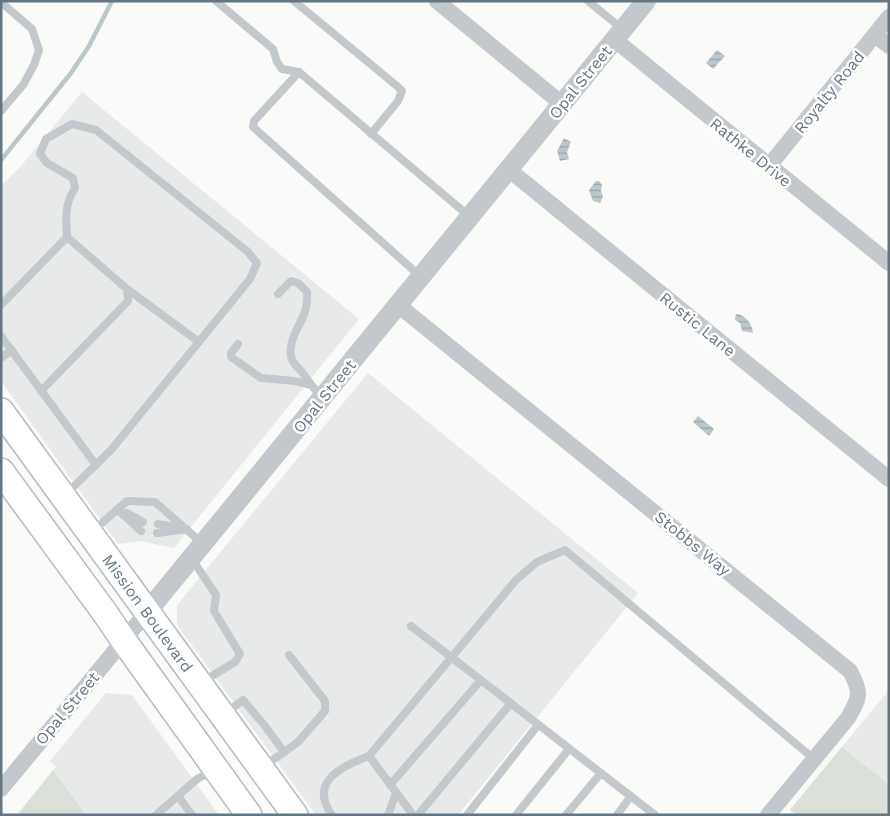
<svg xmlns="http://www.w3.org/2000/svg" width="890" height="816" font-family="'Work Sans',sans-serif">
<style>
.built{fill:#e8e9e9}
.grass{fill:#dadfd7}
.water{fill:url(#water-rules)}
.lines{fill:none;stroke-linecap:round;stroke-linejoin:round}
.stream{stroke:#bbc7cb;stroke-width:4.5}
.primary-casing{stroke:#b5babe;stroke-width:28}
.service{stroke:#c3c8cc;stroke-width:8}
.minor{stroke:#c3c8cc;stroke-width:16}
.tertiary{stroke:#c3c8cc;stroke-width:20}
.primary{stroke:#fff;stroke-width:25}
.labels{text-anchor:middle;stroke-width:5;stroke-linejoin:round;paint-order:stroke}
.street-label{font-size:16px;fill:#657683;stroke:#fff}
</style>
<defs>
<pattern id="water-rules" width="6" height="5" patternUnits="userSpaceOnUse" patternTransform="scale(1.25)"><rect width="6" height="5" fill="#bbc7cb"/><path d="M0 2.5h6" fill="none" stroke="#9ca6aa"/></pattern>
</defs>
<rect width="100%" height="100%" fill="#fafaf8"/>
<!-- built -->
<g class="built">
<path d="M 82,92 L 359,319 L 174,548 L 140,541 L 118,544 L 1,381 L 1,186 L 21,166 Z"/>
<path d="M 368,373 L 638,593 L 458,815 L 316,815 L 177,625 L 177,605 Z"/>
<path d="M 889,690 L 889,815 L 796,815 L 790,810 Z"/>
<path d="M 106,693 L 132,695 L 219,815 L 86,815 L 53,770 L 56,767 L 50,761 Z"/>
</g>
<!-- grass -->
<g class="grass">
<path d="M 842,747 L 889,785 L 889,815 L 796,815 L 790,810 Z"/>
<path d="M 53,770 L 86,815 L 17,815 Z"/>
</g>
<!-- water -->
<g class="water">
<path d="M 717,50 L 725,56 L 713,69 L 706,63 Z"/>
<path d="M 564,138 L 571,142 L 567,152 L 569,159 L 560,161 L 557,151 Z"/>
<path d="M 596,181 L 599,181 L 602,185 L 601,191 L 603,197 L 600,203 L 593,201 L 589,190 Z"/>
<path d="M 736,314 C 745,314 753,325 753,333 L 742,331 L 740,323 L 735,320 Z"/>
<path d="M 698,416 L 714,429 L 709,436 L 693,422 Z"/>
</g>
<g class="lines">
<!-- stream -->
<path class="stream" d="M 1,160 L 71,73 L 89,46 L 112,1"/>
<!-- primary casing -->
<g class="primary-casing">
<g id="primary">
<path d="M 1,411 L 295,815"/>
<path d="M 1,471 L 105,613 L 124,641 L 249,815"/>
</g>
</g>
<!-- service -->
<g class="service">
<path d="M 216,1 L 273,49 L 277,62 L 282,69 L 299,72 L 470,217"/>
<path d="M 294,1 L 397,86 L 402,91 L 398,101 L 371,134"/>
<path d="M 588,1 L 621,28"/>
<path d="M 299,72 L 254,121 L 253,127 L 420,276"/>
<path d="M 1,111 L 23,85 L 34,65 L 39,50 L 32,29 L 2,3 L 2,1"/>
<path d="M 127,289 L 199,342"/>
<path d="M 278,294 L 291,281 L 298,283 L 307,292 C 308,307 304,316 297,329 C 292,339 287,353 294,363 C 297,367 301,370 304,375 C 310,383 314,389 321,396"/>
<path d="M 1,305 L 67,237 C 66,217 64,206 75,188 L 73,178 L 47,163 L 40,154 L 46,139 L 72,124 L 96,130 L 247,251 L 257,263 L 250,279 L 111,450 L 66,494"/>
<path d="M 1,336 L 96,465"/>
<path d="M 238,344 L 231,353 L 231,357 L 261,378 L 295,381 L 310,385"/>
<path d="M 1,358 L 12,350"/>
<path d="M 41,391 L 128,301 L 127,289 L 67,237"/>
<path d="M 117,509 L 141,531"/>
<path d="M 127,513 L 143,522"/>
<path d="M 158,524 L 180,528"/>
<path d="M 93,531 L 127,501 L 155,502 L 202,543"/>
<path d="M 157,533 L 187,529"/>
<path d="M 192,559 L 216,595 L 214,611 L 240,654 L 235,662 L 202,682"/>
<path d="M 411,626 L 655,815"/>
<path d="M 226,713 L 243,700 L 265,726 L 284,752"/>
<path d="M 263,767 L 298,742 L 325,711 L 325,701 L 289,655"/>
<path d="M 390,785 L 481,680"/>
<path d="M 178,796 L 192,815"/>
<path d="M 156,815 L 197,779 L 212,771"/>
<path d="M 332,815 C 308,782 342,766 369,756"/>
<path d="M 388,815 L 396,793"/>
<path d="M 413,815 L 369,756 L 516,580 L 537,562 L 565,550 L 814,759"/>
<path d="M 418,815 L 511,703"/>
<path d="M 467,815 L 538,725"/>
<path d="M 516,815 L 569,749"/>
<path d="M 566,815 L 601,773"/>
<path d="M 617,815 L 631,796"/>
</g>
<!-- minor -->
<g class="minor">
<path d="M 437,1 L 562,104"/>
<path d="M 875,35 L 889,46"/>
<path d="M 615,40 L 889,263"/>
<path d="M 769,166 L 889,17"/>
<path d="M 508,169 L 889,479"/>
<path d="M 398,305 L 850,671 C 862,693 860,697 848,718 L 768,815"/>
<path d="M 1,789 L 147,612"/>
</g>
<!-- tertiary -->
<path class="tertiary" d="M 147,612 L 646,1"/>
<!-- primary -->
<use href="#primary" class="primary"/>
</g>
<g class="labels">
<!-- street labels -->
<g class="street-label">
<text transform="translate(580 82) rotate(-51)" y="6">Opal Street</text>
<text transform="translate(829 92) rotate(-51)" y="6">Royalty Road</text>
<text transform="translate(751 152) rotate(39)" y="6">Rathke Drive</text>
<text transform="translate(698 324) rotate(39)" y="6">Rustic Lane</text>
<text transform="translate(324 396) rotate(-51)" y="6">Opal Street</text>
<text transform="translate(693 543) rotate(39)" y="6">Stobbs Way</text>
<text transform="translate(148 613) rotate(54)" y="6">Mission Boulevard</text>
<text transform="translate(67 708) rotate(-50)" y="6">Opal Street</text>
</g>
</g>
<!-- border -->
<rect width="890" height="816" fill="none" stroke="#657683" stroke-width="5"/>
</svg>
